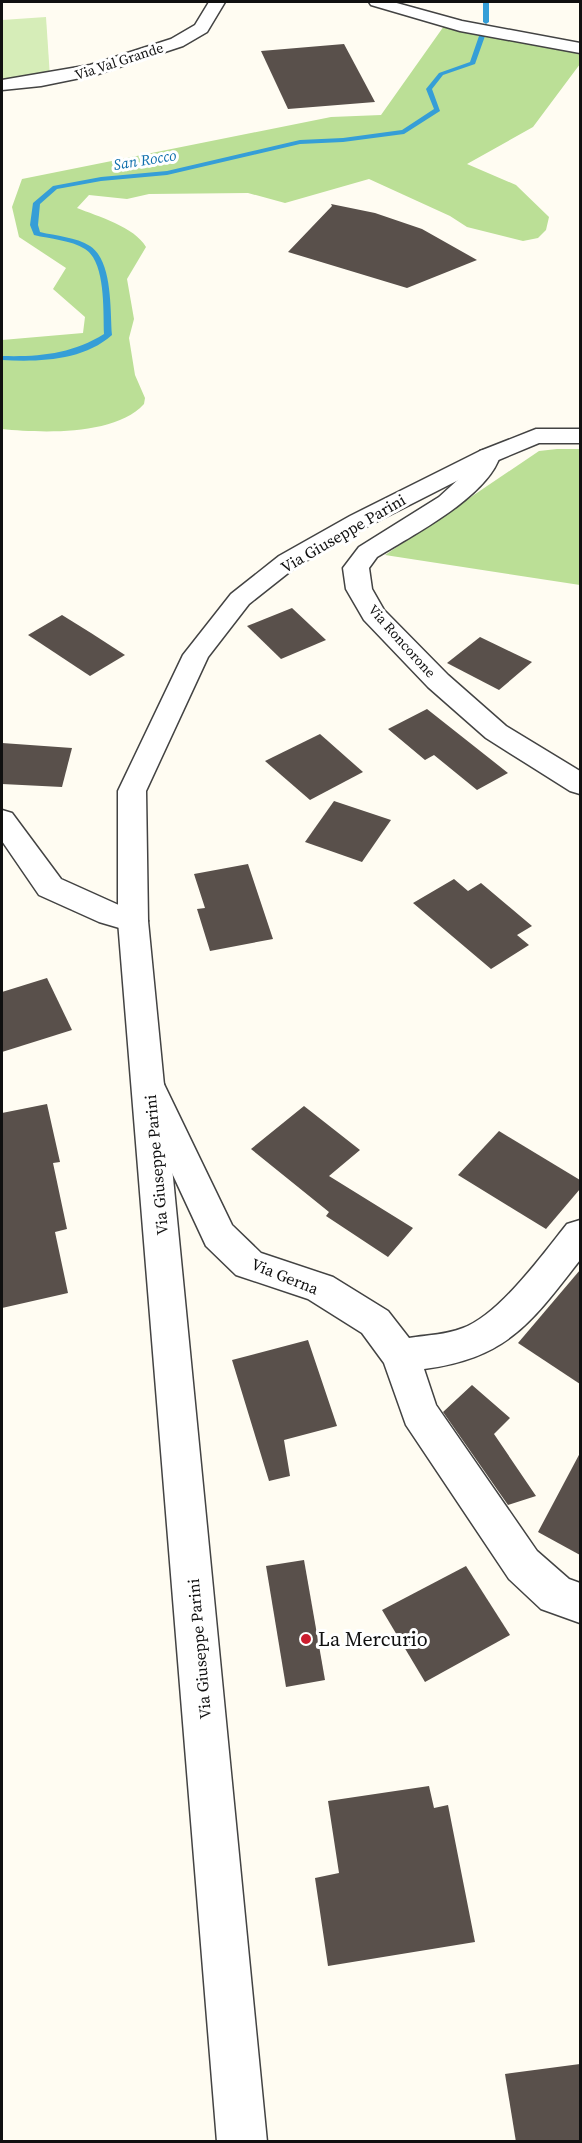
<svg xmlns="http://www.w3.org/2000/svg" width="582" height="2143" font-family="'Source Serif 4',serif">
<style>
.green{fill:#d6edb8}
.forest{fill:#bbdf96}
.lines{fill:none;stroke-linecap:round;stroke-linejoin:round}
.stream{fill:#359ed7;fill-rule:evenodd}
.building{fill:#59504b}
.minor-casing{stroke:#434343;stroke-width:3}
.tertiary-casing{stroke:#434343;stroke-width:3}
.minor{fill:#fff;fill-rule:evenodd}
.tertiary{fill:#fff;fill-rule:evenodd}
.poi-dot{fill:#cb1d2e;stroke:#fff;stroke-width:2}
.labels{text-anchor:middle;stroke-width:6;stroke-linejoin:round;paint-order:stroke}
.far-street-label{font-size:14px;fill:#101010;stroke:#fff}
.far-water-label{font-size:15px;font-style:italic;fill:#0f6fac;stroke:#fff}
.street-label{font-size:16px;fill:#101010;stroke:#fff}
.near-poi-label{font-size:20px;fill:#101010;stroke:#fff;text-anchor:start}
</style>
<rect width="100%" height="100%" fill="#fffcf2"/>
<!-- green -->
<path class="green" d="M 46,17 L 50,77 L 2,83 L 2,20 Z"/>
<!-- forest -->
<g class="forest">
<path d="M 444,26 L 580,50 L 580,64 L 533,127 L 467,164 L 516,185 L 549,217 L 546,230 L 538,238 L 523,241 L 467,227 L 450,216 L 369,179 L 285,203 L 248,193 L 149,194 L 127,199 L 89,195 L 77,208 C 97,216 135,227 146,247 L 127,279 L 134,319 L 129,338 L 135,375 L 145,398 L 144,404 C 115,436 41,433 2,429 L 2,340 L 83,333 L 85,317 L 53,289 L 66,268 L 19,237 L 12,207 L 22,179 L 331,117 L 381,115 Z"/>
<path d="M 557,449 L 580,449 L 580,585 L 385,555 L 539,451 Z"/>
</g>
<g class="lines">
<!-- stream -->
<g class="stream">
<path d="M 483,2 L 489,2 L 489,22 L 486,24 L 483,22 Z"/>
<path d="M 482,34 L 485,36 L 475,64 L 443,75 L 432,89 L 440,111 L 404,134 L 343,142 L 300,144 L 167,175 L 101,181 L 57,189 L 40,204 L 38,225 L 40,232 C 56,236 76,237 90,246 C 113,261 110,311 112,335 C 83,361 38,362 2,360 L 2,356 C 39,357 72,354 104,334 C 103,312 106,262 85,249 C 71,240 50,239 34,235 L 30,225 L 33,203 L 53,186 L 101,177 L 167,171 L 300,140 L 343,138 L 402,130 L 434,109 L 426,89 L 439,73 L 470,62 L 479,36 Z"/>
</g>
</g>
<!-- building -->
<g class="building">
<path d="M 344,44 L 375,102 L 288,109 L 261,51 Z"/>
<path d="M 331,204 L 375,213 L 422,229 L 477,260 L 407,288 L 288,252 L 332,206 Z"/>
<path d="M 292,608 L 326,640 L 281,659 L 247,626 Z"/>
<path d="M 62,615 L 91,633 L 125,655 L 90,676 L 28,635 Z"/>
<path d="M 480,637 L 532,662 L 499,690 L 447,663 Z"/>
<path d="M 427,709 L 508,773 L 477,790 L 434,755 L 425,760 L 388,729 Z"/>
<path d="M 320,734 L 363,772 L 310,800 L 265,761 Z"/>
<path d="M 2,743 L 72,748 L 62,787 L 2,784 Z"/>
<path d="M 334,801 L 391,820 L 362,862 L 305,842 Z"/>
<path d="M 248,864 L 273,939 L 210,951 L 197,909 L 205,908 L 194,874 Z"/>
<path d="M 454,879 L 468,891 L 481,883 L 532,926 L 517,935 L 529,945 L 491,969 L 413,903 Z"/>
<path d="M 47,978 L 72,1030 L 2,1052 L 2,992 Z"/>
<path d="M 47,1104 L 60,1162 L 53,1163 L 67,1229 L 55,1232 L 68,1293 L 2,1308 L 2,1113 Z"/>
<path d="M 304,1106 L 360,1150 L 329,1176 L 413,1228 L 388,1257 L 326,1216 L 329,1212 L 251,1149 Z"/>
<path d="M 499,1131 L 580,1180 L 580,1189 L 546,1229 L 458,1175 Z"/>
<path d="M 580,1270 L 580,1384 L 518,1343 Z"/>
<path d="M 308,1340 L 337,1426 L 284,1440 L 290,1476 L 269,1481 L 232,1360 Z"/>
<path d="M 472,1385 L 510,1418 L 494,1434 L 536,1496 L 508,1505 L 443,1412 Z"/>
<path d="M 580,1453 L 580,1555 L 538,1532 Z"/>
<path d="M 304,1560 L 325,1680 L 286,1687 L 266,1566 Z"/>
<path d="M 466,1566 L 510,1635 L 425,1682 L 382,1610 Z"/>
<path d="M 429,1786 L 434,1808 L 448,1805 L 475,1942 L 328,1966 L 315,1878 L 339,1873 L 328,1801 Z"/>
<path d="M 580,2064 L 580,2142 L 516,2142 L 505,2074 Z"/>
</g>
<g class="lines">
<!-- minor casing -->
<g class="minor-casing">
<g id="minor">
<path d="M 209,2 L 225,2 L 207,32 L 183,46 L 95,75 L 41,86 L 2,90 L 2,80 L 90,65 L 171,39 L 195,25 Z"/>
<path d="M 369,2 L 393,2 L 462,21 L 580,43 L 580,53 L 460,31 L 371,5 Z"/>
<path d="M 488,449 L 496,451 L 500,456 C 487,497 413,535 377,557 L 369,568 L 372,589 L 384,610 L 448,675 L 506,726 L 580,771 L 580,794 L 570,791 L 486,738 L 428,687 L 364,620 L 346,589 L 343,568 L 359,547 L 439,497 L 473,466 L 480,451 Z"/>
<path d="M 2,810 L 12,813 L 61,879 L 121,906 L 144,913 L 148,921 L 144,929 L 133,932 L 99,922 L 39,895 L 2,841 Z"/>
<path d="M 149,1074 L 161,1078 L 232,1225 L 261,1253 L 333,1277 L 388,1311 L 409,1338 C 427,1335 446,1335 463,1328 C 499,1315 543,1254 567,1224 L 580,1220 L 580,1260 C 531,1323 507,1358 424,1369 L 436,1405 L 537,1551 L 569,1579 L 580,1583 L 580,1623 L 541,1609 L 509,1579 L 406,1425 L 384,1363 L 362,1333 L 308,1299 L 236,1275 L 206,1246 L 132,1087 L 137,1078 Z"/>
</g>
</g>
<!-- tertiary casing -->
<g class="tertiary-casing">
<path id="tertiary" d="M 536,429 L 580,429 L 580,443 L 539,443 L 496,461 L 368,526 L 297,566 L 249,604 L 208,657 L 146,791 L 148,921 L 267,2142 L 217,2142 L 118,921 L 118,791 L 183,655 L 231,594 L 279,556 L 350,516 L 480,451 Z"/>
</g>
<!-- minor -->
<use href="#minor" class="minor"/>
<!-- tertiary -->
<use href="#tertiary" class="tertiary"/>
</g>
<!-- markers -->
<circle class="poi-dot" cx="306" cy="1639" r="6"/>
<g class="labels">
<!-- far-street labels -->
<g class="far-street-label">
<text transform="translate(119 61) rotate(-18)" y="5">Via Val Grande</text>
<text transform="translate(402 641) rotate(48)" y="5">Via Roncorone</text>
</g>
<!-- far-water labels -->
<g class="far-water-label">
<text transform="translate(145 160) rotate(-9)" y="5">San Rocco</text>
</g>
<!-- street labels -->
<g class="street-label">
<text transform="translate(343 533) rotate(-30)" y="6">Via Giuseppe Parini</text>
<text transform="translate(156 1165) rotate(-95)" y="6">Via Giuseppe Parini</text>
<text transform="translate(285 1276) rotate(22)" y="6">Via Gerna</text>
<text transform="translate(199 1649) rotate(-95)" y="6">Via Giuseppe Parini</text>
</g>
<!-- near-poi labels -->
<g class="near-poi-label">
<text x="318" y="1646">La Mercurio</text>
</g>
</g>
<!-- border -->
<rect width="582" height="2143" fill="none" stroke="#101010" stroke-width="6"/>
</svg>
